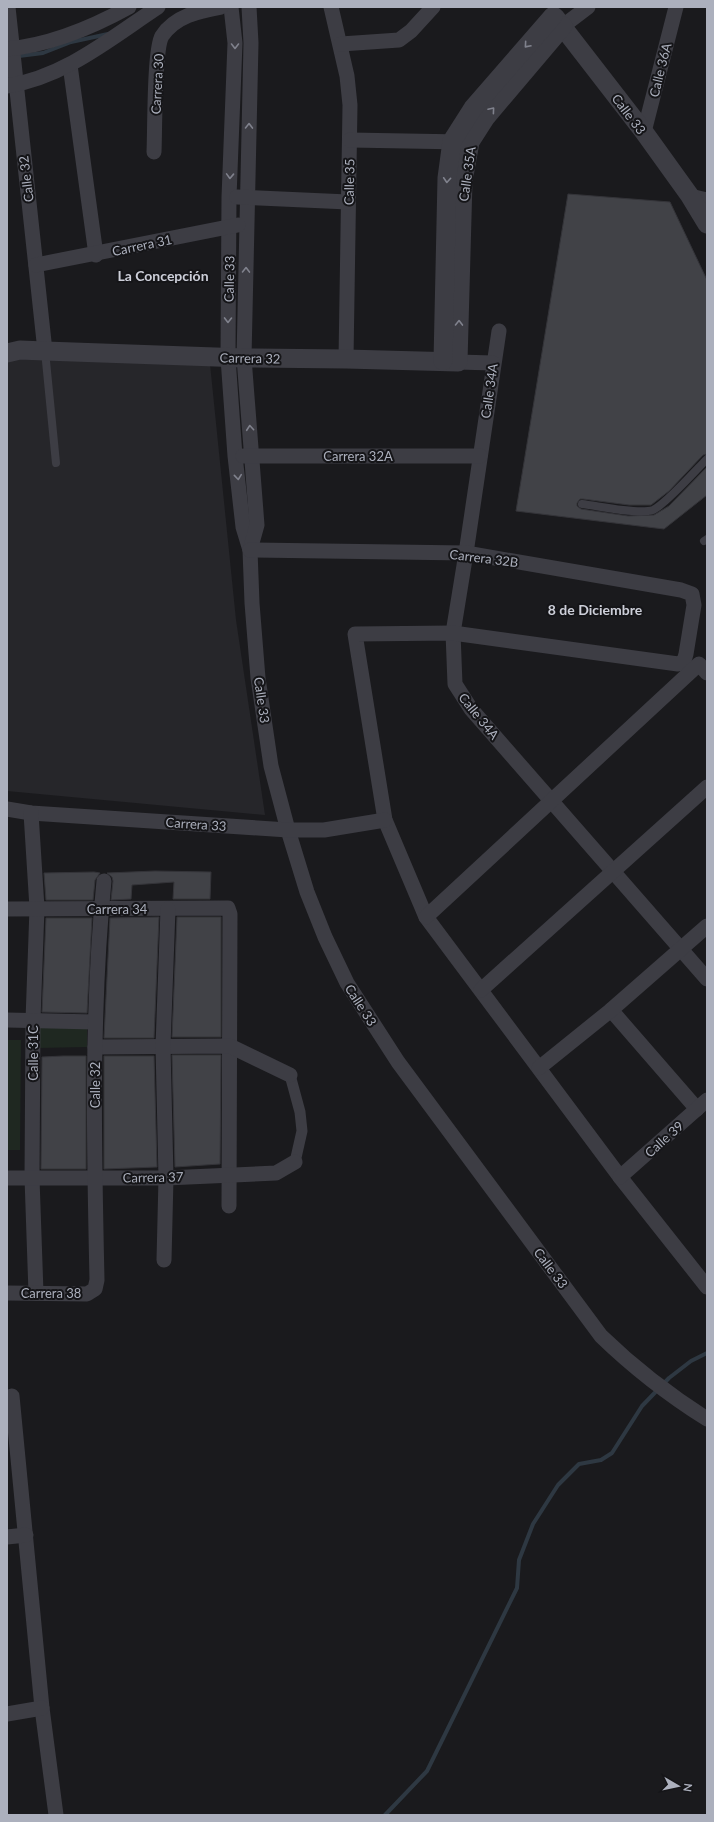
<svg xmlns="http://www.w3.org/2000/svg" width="714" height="1822" font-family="Lato,sans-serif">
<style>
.built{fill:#26262a}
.green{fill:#1f2821}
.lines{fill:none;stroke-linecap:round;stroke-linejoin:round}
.stream{stroke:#2e3842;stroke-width:4}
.building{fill:#414247;stroke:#343439}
.service{stroke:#3d3d44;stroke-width:8}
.pedestrian{stroke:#3d3d44;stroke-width:11}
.minor{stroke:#3d3d44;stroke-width:15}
.tertiary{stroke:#3d3d44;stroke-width:19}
.oneway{stroke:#80828d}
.labels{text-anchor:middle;stroke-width:4;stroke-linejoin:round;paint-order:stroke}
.street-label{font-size:13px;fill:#acb0bd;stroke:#151518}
.neighbourhood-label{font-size:14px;font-weight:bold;fill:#cdcfd9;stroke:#151518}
</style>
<rect width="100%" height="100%" fill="#1a1a1d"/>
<!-- built -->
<path class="built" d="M 15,354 L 210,364 L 236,620 L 265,815 L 7,791 L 7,360 Z"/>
<!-- green -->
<g class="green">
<path d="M 37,1026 L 87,1026 L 87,1047 L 38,1048 Z"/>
<path d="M 7,1040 L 21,1040 L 20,1150 L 7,1150 Z"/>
</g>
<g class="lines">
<!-- stream -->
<g class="stream">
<path d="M 19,56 L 43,53 L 71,42 L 108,34"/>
<path d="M 385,1815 L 427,1771 L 517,1588 L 519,1560 L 533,1524 L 558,1485 L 579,1464 L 601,1460 L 612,1453 L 642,1406 L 669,1378 L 691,1361 L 707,1353"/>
</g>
</g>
<!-- building -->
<g class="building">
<path d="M 568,194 L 670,202 L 707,280 L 707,454 L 703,455 L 669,491 L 651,505 L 629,505 L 583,499 L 580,499 L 577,503 L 577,506 L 581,509 L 628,516 L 654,515 L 669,506 L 707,467 L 707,495 L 664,529 L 516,511 Z"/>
<path d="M 155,871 L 211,872 L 210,899 L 173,899 L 174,882 L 132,885 L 131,899 L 111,900 L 113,881 L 112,877 L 107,873 Z"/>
<path d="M 94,872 L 100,873 L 95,880 L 93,900 L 46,900 L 44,873 Z"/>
<path d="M 159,917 L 154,1038 L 104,1038 L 110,918 Z"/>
<path d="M 177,917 L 221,917 L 221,1037 L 172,1037 Z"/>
<path d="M 46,918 L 92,918 L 87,1013 L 42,1012 Z"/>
<path d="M 172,1055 L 221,1055 L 220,1164 L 175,1167 Z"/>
<path d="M 63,1056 L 86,1056 L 86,1169 L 41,1169 L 42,1057 Z"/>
<path d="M 104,1056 L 154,1056 L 157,1167 L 104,1169 Z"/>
</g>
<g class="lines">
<!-- service -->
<g class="service">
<path d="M 45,351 L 56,463"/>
<path d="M 582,504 C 599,506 638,515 653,510 C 665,505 696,470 707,459"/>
<path d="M 704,541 L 707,539"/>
</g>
<!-- pedestrian -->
<path class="pedestrian" d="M 290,1075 L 300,1112 L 302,1131 L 295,1162"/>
<!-- minor -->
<g class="minor">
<path d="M 8,7 L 45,351"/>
<path d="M 231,7 L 235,43 L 229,197 L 228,358 L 235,456 L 243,527 L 250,550 L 252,603 L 258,678 L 271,766 L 288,830 L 307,892 L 325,937 L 347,983 L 398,1062 L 601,1336 C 634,1368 669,1395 707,1419"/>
<path d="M 249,7 L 251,43 L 244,358 L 257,525 L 250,550"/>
<path d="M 331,7 L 347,76 L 350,105 L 346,359"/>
<path d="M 563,26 L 588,7"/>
<path d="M 341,44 L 399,40 L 411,31 L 433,7"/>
<path d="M 7,49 C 51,45 91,28 129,7"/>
<path d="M 70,65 L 96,255"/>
<path d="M 7,86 C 65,77 111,38 158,7"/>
<path d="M 644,132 L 676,7"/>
<path d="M 350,140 L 463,142"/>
<path d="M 154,152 C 155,132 154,49 162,36 C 175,16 199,11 221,7"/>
<path d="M 690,196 L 707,200"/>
<path d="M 237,197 L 348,202"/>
<path d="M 36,265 L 238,225"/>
<path d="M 499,331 L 466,553 L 453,633 L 455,684 L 471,709 L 707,979"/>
<path d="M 458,362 L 493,363"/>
<path d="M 243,456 L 480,456"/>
<path d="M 250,550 L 466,553 L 681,590 L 692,594 L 694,605 L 686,654 L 684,661 L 678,664 L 453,633 L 355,634 L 385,820 L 426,917 L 620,1177 L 707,1287"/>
<path d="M 7,809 L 31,813 L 288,830 L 324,830 L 385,820"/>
<path d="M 31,813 L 37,908 L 33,1020 L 32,1178 L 36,1293"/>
<path d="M 7,909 L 228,908 L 230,914 L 229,1206"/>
<path d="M 426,917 L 699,664 L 707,673"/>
<path d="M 481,990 L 707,787"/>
<path d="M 611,1010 L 697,1109"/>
<path d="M 7,1020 L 95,1022"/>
<path d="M 95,1047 L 230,1046 L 290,1075"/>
<path d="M 539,1068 L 611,1010 L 707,926"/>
<path d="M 620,1177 L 707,1100"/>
<path d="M 7,1178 L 166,1178 L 276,1173 L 295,1162"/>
<path d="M 164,1260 L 166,1178 L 163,1046 L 168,909"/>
<path d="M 7,1293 L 87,1294 L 95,1289 L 97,1280 C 94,1147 91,1013 104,881"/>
<path d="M 12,1396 L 42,1708 L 56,1815"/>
<path d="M 7,1537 L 26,1535"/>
<path d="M 7,1714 L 42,1708"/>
</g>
<!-- tertiary -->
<g class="tertiary">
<path d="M 555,17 L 644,132 L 690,196 L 707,224"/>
<path d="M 7,353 L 20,350 L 45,351 L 244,358 L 346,359 L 458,362 L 463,181 L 470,142 L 486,117 L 563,26"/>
<path d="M 443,361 L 447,178 L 452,141 L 473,108 L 553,16"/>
</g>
</g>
<!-- one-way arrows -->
<defs><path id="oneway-chevron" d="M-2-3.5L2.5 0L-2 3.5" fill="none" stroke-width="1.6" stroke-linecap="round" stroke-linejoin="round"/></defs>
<g class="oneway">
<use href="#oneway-chevron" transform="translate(527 45) rotate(131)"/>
<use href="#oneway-chevron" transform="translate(235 46) rotate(90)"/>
<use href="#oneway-chevron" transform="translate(492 110) rotate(-50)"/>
<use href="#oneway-chevron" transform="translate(249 126) rotate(-89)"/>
<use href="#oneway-chevron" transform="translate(230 176) rotate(92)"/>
<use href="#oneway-chevron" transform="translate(447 180) rotate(94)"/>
<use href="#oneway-chevron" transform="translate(246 270) rotate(-89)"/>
<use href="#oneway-chevron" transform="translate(228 320) rotate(91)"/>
<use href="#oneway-chevron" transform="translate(459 323) rotate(-89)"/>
<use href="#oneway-chevron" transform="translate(250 428) rotate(-95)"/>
<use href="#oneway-chevron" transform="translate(238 477) rotate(84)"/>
</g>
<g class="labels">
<!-- street labels -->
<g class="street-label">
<text transform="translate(660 70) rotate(-76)" y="5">Calle 36A</text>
<text transform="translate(157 84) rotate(-87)" y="5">Carrera 30</text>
<text transform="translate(629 114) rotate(53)" y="5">Calle 33</text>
<text transform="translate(467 174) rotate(-82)" y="5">Calle 35A</text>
<text transform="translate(26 179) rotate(-97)" y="5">Calle 32</text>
<text transform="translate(349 182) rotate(-89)" y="5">Calle 35</text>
<text transform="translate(142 245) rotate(-12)" y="5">Carrera 31</text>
<text transform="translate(229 279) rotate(-89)" y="5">Calle 33</text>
<text transform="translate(250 358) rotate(1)" y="5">Carrera 32</text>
<text transform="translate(489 391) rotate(-82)" y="5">Calle 34A</text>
<text x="358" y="461">Carrera 32A</text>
<text transform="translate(484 558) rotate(7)" y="5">Carrera 32B</text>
<text transform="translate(262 700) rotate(82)" y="5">Calle 33</text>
<text transform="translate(479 716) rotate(51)" y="5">Calle 34A</text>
<text transform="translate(196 824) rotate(4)" y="5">Carrera 33</text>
<text x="117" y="914">Carrera 34</text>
<text transform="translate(361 1005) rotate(57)" y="5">Calle 33</text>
<text transform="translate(33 1053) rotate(-90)" y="5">Calle 31C</text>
<text transform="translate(95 1085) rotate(-90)" y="5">Calle 32</text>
<text transform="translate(664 1139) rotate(-42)" y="5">Calle 39</text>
<text transform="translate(153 1177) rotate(-1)" y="5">Carrera 37</text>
<text transform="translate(551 1268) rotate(53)" y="5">Calle 33</text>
<text x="51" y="1298">Carrera 38</text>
</g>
<!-- neighbourhood labels -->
<g class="neighbourhood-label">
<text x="163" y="281">La Concepción</text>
<text x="595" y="615">8 de Diciembre</text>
</g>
</g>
<!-- border -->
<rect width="714" height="1822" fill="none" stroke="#acb0bd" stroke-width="16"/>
<!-- north arrow -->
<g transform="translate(678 1786) rotate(99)" stroke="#151518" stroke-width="3" paint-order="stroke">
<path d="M0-3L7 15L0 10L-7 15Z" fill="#acb0bd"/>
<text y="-6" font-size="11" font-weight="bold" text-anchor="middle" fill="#acb0bd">N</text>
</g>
</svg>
